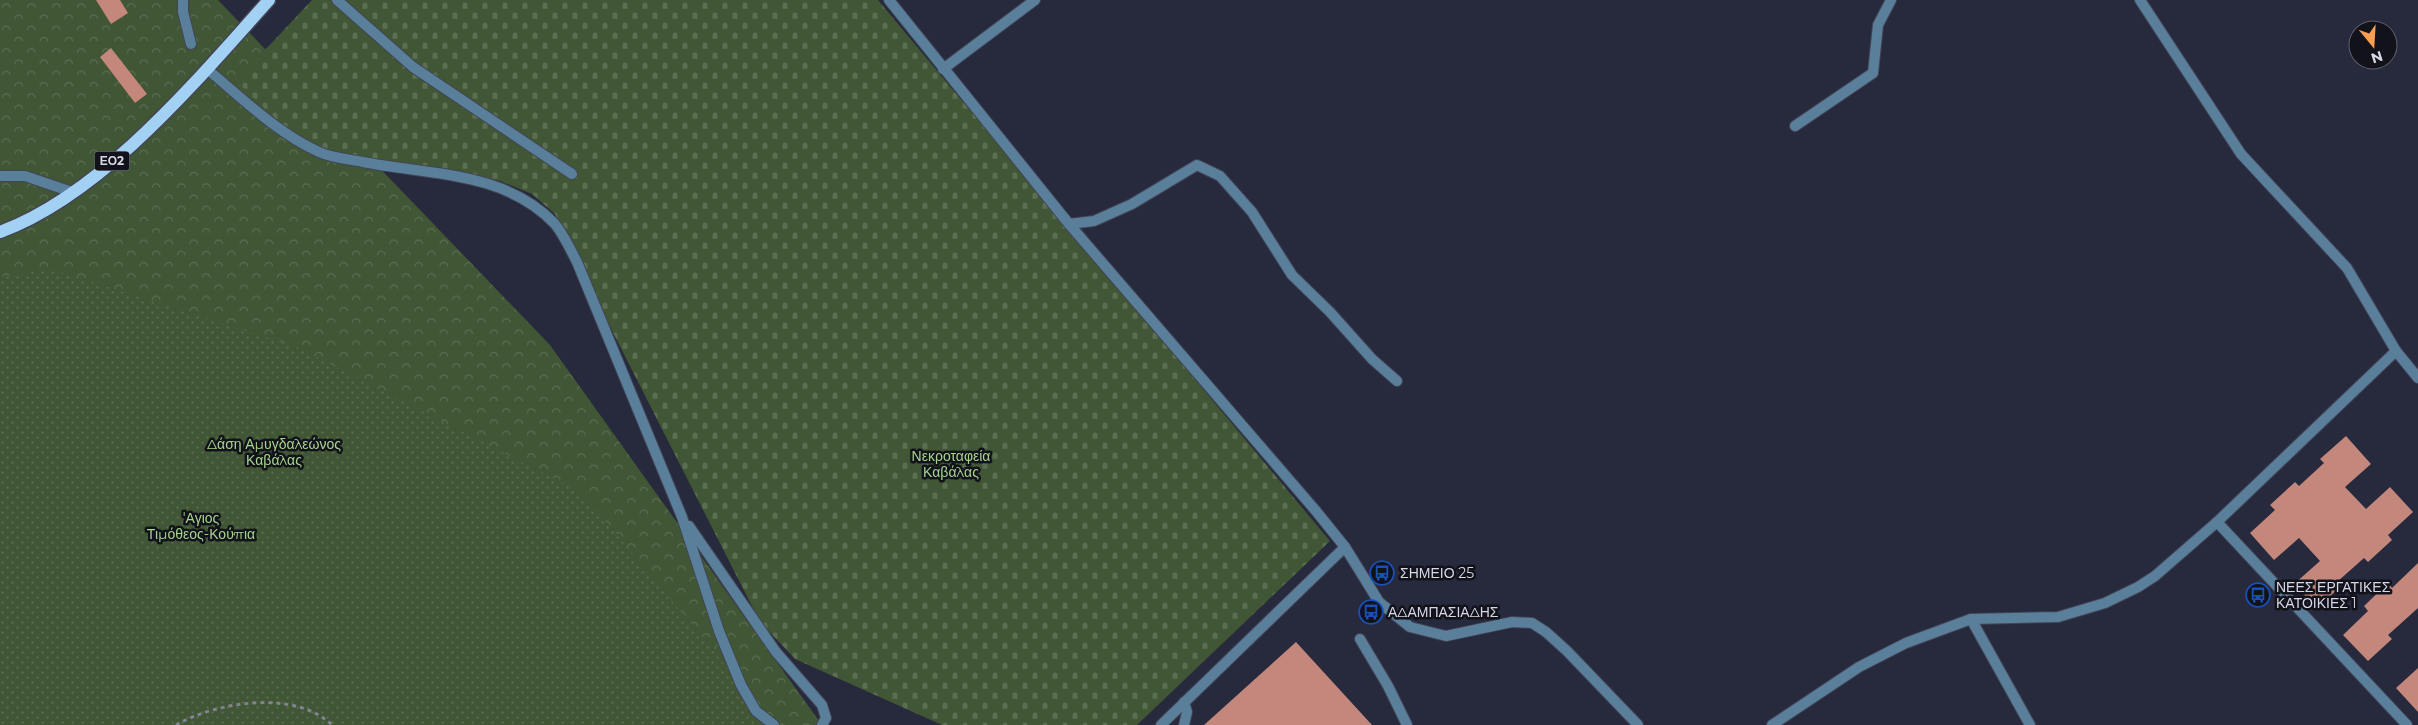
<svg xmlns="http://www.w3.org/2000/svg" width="2418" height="725" font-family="Montserrat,sans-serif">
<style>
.forest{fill:url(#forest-crowns)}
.cemetery{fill:url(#cemetery-stones)}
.park{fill:url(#park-dots)}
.building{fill:#c3877b}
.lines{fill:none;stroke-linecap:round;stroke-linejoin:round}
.service-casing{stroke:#434557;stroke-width:12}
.minor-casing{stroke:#434557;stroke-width:12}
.primary-casing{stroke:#434557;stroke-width:15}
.path{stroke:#818393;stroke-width:3;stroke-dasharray:4 4;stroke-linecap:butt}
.service{stroke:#597f9b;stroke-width:10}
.minor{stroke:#597f9b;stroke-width:10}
.primary{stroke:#a2d1f4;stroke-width:12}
.labels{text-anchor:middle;stroke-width:5;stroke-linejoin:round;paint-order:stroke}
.shield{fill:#12121b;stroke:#9b9da8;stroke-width:1}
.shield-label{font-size:12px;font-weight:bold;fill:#d6d8e5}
.park-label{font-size:14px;fill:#a6d48d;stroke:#12121b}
.poi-label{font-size:14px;fill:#d6d8e5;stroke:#12121b;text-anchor:start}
</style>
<defs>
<pattern id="forest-crowns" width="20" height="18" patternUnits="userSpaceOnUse" patternTransform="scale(1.25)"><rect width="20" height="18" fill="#405634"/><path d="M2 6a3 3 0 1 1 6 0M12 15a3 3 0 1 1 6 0" fill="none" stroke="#5b6e51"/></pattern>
<pattern id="cemetery-stones" width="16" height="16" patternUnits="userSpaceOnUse" patternTransform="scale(1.25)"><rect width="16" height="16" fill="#405634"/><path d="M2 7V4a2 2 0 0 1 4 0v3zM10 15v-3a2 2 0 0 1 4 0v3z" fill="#5b6e51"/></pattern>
<pattern id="park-dots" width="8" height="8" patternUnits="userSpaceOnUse" patternTransform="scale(1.25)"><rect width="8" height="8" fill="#405634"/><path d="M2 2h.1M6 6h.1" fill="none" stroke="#5b6e51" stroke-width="1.8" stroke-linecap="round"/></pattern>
</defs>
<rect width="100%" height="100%" fill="#27293c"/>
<!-- forest -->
<path class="forest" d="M 0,0 L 218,0 L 550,345 L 822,725 L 0,725 Z"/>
<!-- cemetery -->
<path class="cemetery" d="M 312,0 L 878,0 L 1330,541 L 1137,725 L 942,725 L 795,659 L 760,622 L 568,244 L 555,214 L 532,194 L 500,181 L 333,155 L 301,143 L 236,81 Z"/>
<!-- park -->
<path class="park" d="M 50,269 L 297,347 L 582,493 L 775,725 L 0,725 L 0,277 Z"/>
<!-- building -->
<g class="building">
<path d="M 96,0 L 120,0 L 128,13 L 111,24 Z"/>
<path d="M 111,48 L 147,94 L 135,103 L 100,57 Z"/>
<path d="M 2346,436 L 2371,464 L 2345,487 L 2366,509 L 2390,487 L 2413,512 L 2388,535 L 2392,540 L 2368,562 L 2364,558 L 2337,582 L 2341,586 L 2317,608 L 2294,584 L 2320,561 L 2299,538 L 2274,560 L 2250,533 L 2275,510 L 2270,505 L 2295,482 L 2299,486 L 2324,463 L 2320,459 Z"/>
<path d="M 2418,563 L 2418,608 L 2388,635 L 2392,639 L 2368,661 L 2343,635 L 2368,611 L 2364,606 L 2388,583 L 2392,588 Z"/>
<path d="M 1296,642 L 1372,725 L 1204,725 Z"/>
<path d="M 2418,668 L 2418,712 L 2396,688 Z"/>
</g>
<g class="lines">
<!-- service casing -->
<g class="service-casing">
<g id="service">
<path d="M 183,0 L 183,12 L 191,44"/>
<path d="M 337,0 L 413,67 L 572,174"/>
<path d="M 0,176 L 25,176 L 72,192"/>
<path d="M 1360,639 L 1388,686 L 1407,725"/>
<path d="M 1184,702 L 1187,712 L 1184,725"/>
</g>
</g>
<!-- minor casing -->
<g class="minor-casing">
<g id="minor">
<path d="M 889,0 L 1069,224 L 1316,511 L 1345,547 L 1379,602 L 1410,627 L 1446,636 L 1512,622 L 1532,623 L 1546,632 L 1567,651 L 1638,725"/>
<path d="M 2140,0 L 2241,154 L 2347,268 L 2396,351"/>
<path d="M 207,69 C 242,98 277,133 319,152 C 332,158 349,159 363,162 C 429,175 504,171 554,223 C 563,233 570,249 577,262 L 682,517 L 719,631 L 741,685 L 756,711 L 774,725"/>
<path d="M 943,69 L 1035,0"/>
<path d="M 1795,126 L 1873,73 L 1878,25 L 1891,0"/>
<path d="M 1069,224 L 1094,221 L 1132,204 L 1197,165 L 1220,176 L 1252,212 L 1292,275 L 1330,312 L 1372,359 L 1397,381"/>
<path d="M 2217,522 L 2407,725"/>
<path d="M 689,526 L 776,652 L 822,705 L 826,718 L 822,725"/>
<path d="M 1971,619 L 2030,725"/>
<path d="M 1161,725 L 1345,547"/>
<path d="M 1772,725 L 1859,667 L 1906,643 L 1971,619 L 2058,617 L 2105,603 L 2138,587 L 2155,576 L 2217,522 L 2396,351 L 2418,378"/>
</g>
</g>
<!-- primary casing -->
<g class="primary-casing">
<path id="primary" d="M 0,232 C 103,194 197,80 269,0"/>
</g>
<!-- path -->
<path class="path" d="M 176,725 C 216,702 295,689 332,725"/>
<!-- service -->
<use href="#service" class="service"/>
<!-- minor -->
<use href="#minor" class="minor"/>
<!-- primary -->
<use href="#primary" class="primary"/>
</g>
<!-- icons -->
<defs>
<g id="bus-ring" transform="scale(1.25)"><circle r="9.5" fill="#12121b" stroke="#1a4fb4" stroke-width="1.5"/><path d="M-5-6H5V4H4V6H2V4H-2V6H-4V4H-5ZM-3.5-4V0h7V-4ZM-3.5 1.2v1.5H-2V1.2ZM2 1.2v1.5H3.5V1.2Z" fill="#1a4fb4"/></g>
</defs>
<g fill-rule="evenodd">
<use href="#bus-ring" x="1382" y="573"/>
<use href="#bus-ring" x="2258" y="595"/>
<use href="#bus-ring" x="1371" y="612"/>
</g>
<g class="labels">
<!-- shield labels -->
<rect class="shield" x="94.5" y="151.5" width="35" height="19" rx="4"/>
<g class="shield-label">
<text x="112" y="165">ΕΟ2</text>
</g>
<!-- park labels -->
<g class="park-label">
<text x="274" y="449">Δάση Αμυγδαλεώνος<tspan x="274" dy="16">Καβάλας</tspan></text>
<text x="951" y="461">Νεκροταφεία<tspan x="951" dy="16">Καβάλας</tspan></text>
<text x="201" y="523">'Αγιος<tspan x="201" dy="16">Τιμόθεος-Κούπια</tspan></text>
</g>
<!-- poi labels -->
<g class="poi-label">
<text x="1400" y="578">ΣΗΜΕΙΟ 25</text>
<text x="2276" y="592">ΝΕΕΣ ΕΡΓΑΤΙΚΕΣ<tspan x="2276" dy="16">ΚΑΤΟΙΚΙΕΣ 1</tspan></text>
<text x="1388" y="617">ΑΔΑΜΠΑΣΙΑΔΗΣ</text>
</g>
</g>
<!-- north arrow -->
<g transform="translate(2373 45) rotate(162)"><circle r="24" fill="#12121b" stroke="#60616c"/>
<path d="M0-4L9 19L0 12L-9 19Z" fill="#fb9e52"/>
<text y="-8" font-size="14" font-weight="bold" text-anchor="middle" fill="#d6d8e5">N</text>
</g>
</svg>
